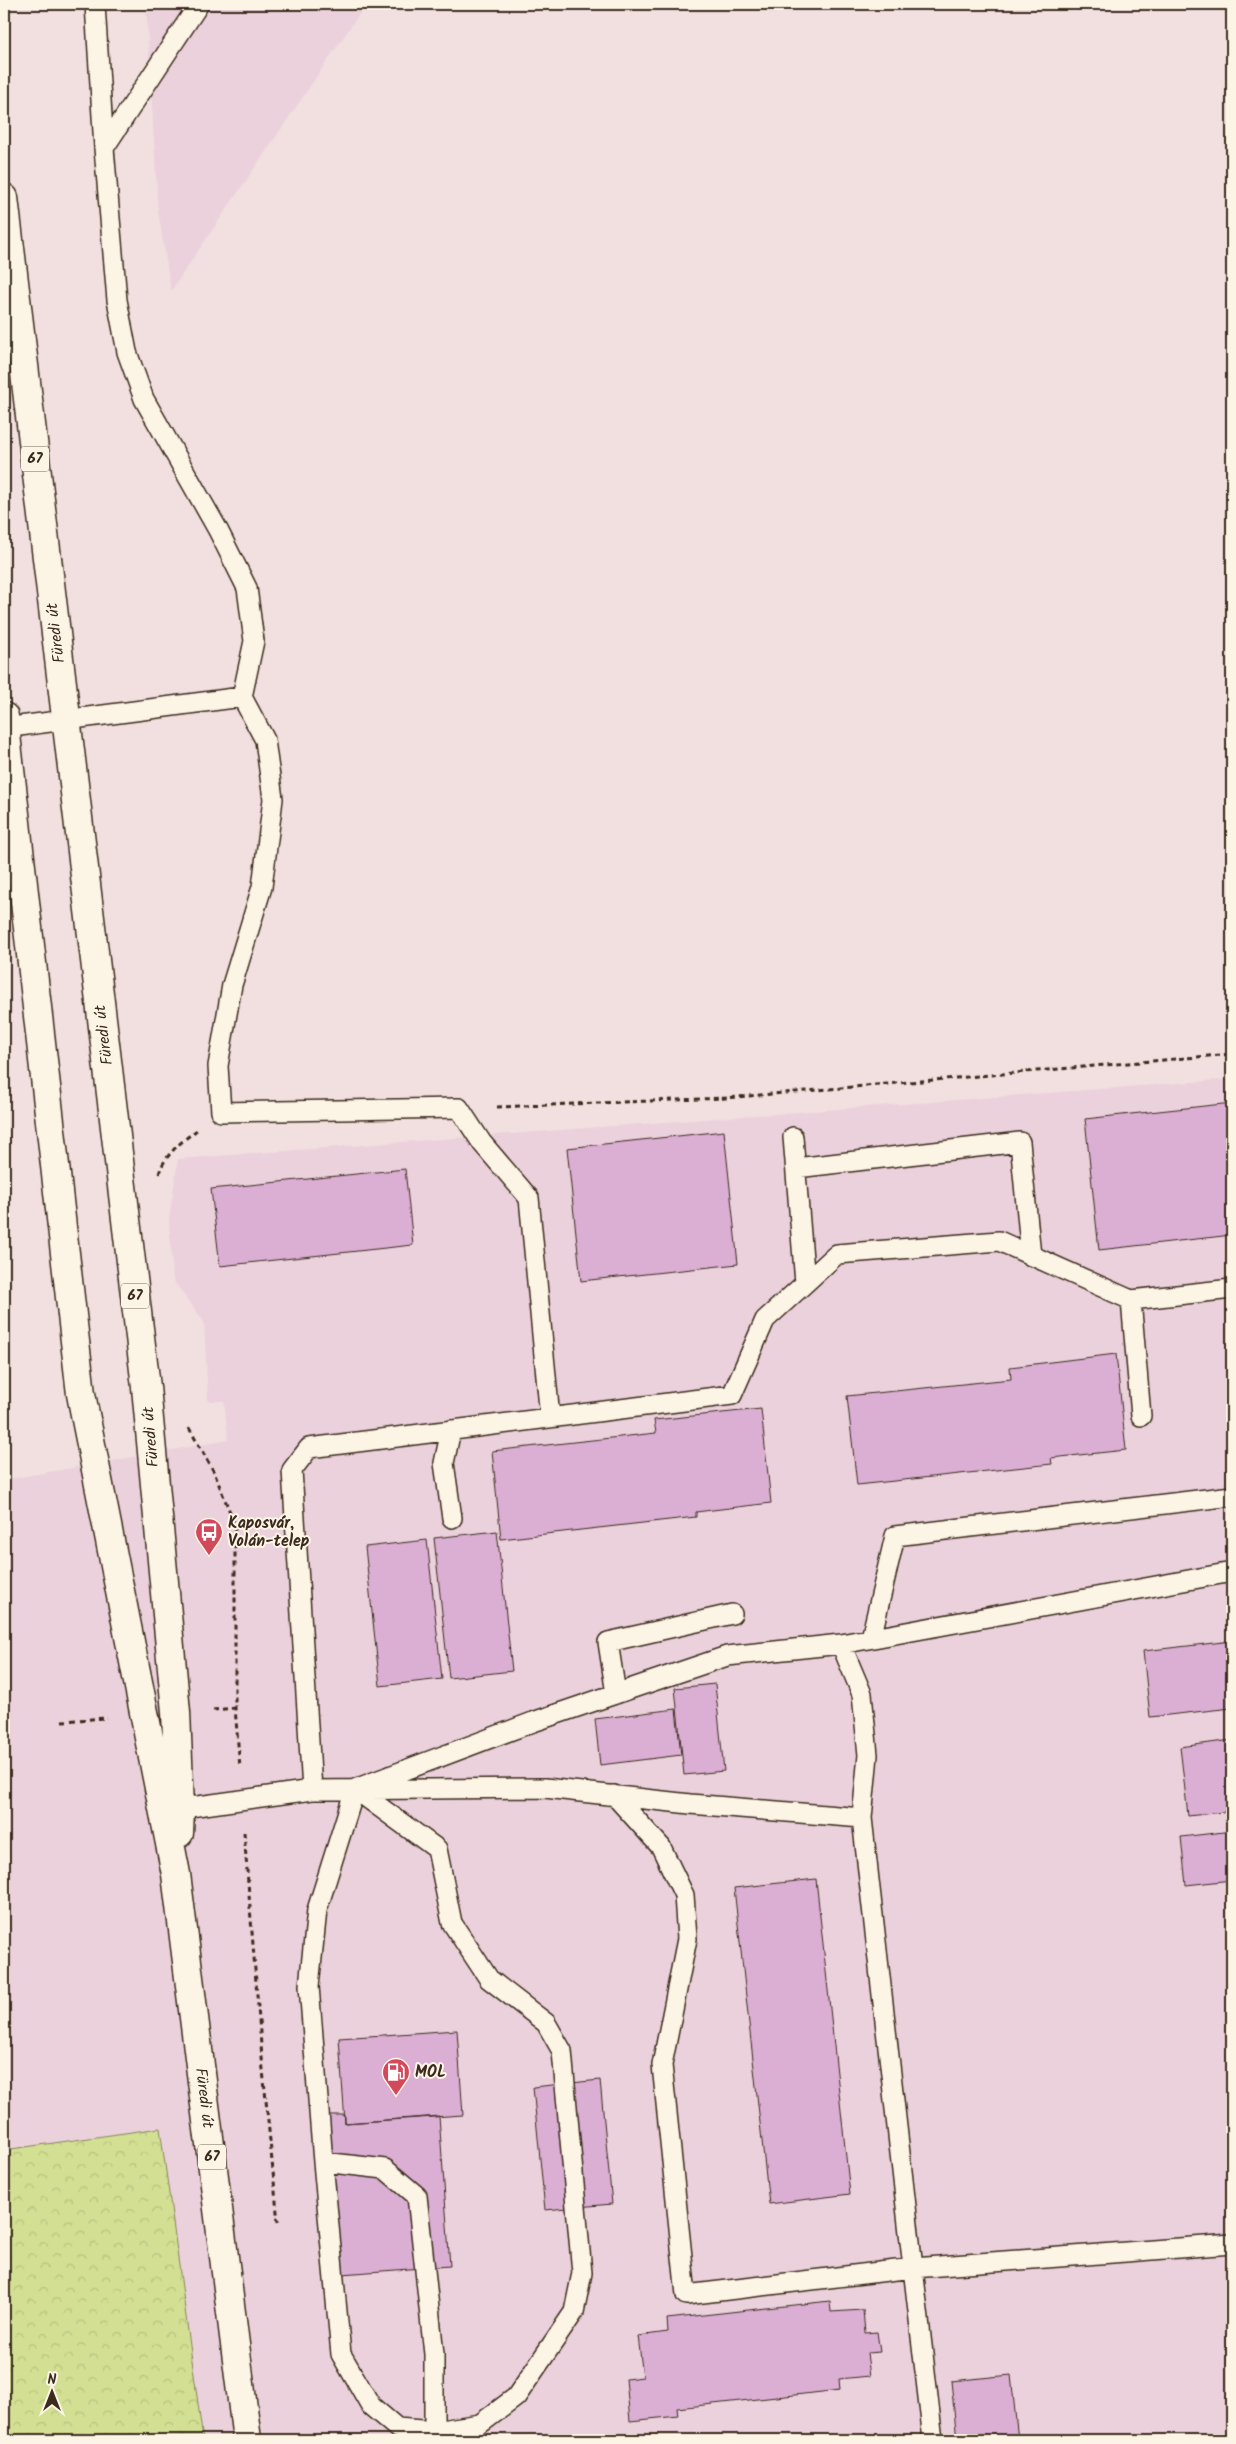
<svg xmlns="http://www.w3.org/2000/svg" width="1236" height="2444" viewBox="0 0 1236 2444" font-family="Kalam,sans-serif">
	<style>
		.built { fill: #ebd1dc }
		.forest { fill: url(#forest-crowns); stroke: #878558 }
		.building { fill: #dbafd4; stroke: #3b2a1e }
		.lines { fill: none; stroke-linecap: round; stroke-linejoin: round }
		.lane-casing { stroke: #3b2a1e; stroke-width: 22 }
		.primary-casing { stroke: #3b2a1e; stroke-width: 31 }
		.path { stroke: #3b2a1e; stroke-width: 3; stroke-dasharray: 5 4; stroke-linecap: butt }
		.lane { stroke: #fcf5e5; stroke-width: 19 }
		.primary { stroke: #fcf5e5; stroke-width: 28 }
		.labels { text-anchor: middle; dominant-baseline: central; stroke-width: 4; stroke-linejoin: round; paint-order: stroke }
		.shield { fill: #fcf5e5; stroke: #75675a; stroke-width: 1 }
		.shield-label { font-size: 15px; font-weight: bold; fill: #3b2a1e }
		.street-label { font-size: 16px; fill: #3b2a1e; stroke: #fcf5e5 }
		.poi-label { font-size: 16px; font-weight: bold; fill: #3b2a1e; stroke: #fcf5e5; text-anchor: start }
	</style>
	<defs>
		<pattern id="forest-crowns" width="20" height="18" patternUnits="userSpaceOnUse" patternTransform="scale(1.25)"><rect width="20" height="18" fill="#d3e093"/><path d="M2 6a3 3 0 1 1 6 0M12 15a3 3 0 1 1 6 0" fill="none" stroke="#b6c07e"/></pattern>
	</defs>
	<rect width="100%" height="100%" fill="#f2e0e0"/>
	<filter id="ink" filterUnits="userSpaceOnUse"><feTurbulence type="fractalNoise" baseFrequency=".02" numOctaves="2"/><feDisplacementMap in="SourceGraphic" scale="10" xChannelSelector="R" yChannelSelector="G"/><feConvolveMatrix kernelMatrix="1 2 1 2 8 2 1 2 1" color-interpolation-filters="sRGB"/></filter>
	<g filter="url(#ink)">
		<!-- built -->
		<path class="built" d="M 146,4 L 366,4 L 171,291 L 158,211 Z
			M 1232,1079 L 1232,2440 L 4,2440 L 4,1480 L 228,1440 L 224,1401 L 208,1401 L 204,1322 L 173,1280 L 169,1219 L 178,1159 Z"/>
		<!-- forest -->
		<path class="forest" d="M 160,2128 L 203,2440 L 4,2440 L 4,2150 Z"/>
		<!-- building -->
		<path class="building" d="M 1232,1103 L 1232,1235 L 1099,1250 L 1085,1119 Z
			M 724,1131 L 738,1264 L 581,1281 L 567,1148 Z
			M 405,1169 L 413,1245 L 220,1266 L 211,1189 Z
			M 1116,1354 L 1126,1450 L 1051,1458 L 1052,1464 L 857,1485 L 847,1396 L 1011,1379 L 1010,1367 Z
			M 761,1409 L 771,1503 L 696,1512 L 696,1517 L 501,1539 L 492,1451 L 656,1433 L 654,1420 Z
			M 497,1531 L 512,1671 L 449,1678 L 434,1538 Z
			M 427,1540 L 442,1679 L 380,1686 L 365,1547 Z
			M 1232,1641 L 1232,1708 L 1150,1717 L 1143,1651 Z
			M 715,1684 L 724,1771 L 684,1775 L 675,1688 Z
			M 676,1709 L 681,1755 L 600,1765 L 595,1719 Z
			M 1232,1740 L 1232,1811 L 1188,1816 L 1180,1747 Z
			M 1232,1831 L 1232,1880 L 1186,1885 L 1181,1837 Z
			M 816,1879 L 850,2194 L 769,2204 L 734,1888 Z
			M 457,2030 L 463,2115 L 345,2123 L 339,2038 Z
			M 600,2080 L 612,2204 L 545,2210 L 533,2087 Z
			M 329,2115 L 345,2115 L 345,2123 L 439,2116 L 450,2266 L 341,2274 Z
			M 830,2301 L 831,2312 L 863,2310 L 865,2333 L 877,2332 L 880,2352 L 867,2353 L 870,2376 L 839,2379 L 840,2390 L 677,2408 L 678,2416 L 630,2421 L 626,2379 L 643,2377 L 638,2336 L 668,2332 L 667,2319 Z
			M 1011,2375 L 1018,2440 L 957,2440 L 951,2381 Z"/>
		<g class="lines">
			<!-- lane casing -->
			<g class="lane-casing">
				<path id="lane" d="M 95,4 L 104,148 L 117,300 L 127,352 L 144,399 L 218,530 L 247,588 L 254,641 L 242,697 L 265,740 L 273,799 L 262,887 L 232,985 L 218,1066 L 221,1112 L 459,1108 L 482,1143 L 529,1198 L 550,1418
					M 104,148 L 199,4
					M 4,728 L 242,697
					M 793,1137 L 805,1283
					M 796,1168 L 1020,1142 L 1031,1256
					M 1131,1300 L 1141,1416
					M 451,1430 L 444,1463 L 452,1518
					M 871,1638 L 895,1536 L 1232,1496
					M 841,1644 L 862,1694 L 868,1755 L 862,1818 L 913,2268 L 1232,2244
					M 616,1694 L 608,1642 L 732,1614
					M 355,1789 L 533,1722 L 727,1656 L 841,1644 L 1232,1572
					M 355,1789 L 317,1910 L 309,1986 L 323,2162 L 341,2354 L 371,2406 L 397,2428 L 434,2431 L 430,2440
					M 312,1790 L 292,1470 L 309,1448 L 732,1395 L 765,1320 L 837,1254 L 999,1241 L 1131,1300 L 1232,1289
					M 614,1795 L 661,1847 L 684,1895 L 687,1939 L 662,2065 L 686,2295 L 913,2268 L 933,2440
					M 169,1810 L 312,1790 L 545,1788 L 690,1804 L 862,1818
					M 323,2162 L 385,2169 L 417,2196 L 434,2354 L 434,2431 L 480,2424 L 516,2397 L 574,2312 L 582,2273 L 562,2051 L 546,2023 L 489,1979 L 452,1923 L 437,1849 L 355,1789"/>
			</g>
			<!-- primary casing -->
			<g class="primary-casing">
				<path id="primary" d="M 4,198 L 146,1387 L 176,1712 L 180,1808 L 179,1833
					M 4,717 L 81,1394 L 176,1874 L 247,2440"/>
			</g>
			<!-- path -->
			<path class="path" d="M 497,1107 L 726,1098 L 1232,1054
				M 159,1174 C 164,1155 182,1141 197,1130
				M 189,1428 L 214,1472 L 235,1525 L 235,1708 L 240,1768
				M 213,1710 L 235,1708
				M 62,1721 L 107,1718
				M 244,1832 L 263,2070 L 278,2222"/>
			<!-- lane -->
			<use href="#lane" class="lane"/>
			<!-- primary -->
			<use href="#primary" class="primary"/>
		</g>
	</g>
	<!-- icons -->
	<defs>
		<g id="bus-pin" transform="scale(1.4375)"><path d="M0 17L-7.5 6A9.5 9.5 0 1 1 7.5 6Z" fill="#d1495b" stroke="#fcf5e5"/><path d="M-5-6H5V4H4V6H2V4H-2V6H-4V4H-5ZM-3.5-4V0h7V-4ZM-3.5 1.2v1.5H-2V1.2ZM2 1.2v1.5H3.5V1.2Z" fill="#fff"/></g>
		<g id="fuel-pin" transform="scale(1.4375)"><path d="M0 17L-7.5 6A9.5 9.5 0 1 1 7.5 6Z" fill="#d1495b" stroke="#fcf5e5"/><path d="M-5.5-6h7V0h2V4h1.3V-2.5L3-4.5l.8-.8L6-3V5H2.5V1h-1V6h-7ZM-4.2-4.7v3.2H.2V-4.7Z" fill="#fff"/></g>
	</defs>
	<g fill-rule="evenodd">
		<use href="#bus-pin" x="209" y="1532"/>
		<use href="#fuel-pin" x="396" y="2072"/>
	</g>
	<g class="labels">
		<!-- shield labels -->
		<g class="shield">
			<rect x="21" y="446.5" width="28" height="25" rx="4"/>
			<rect x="121" y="1283.5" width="28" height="25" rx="4"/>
			<rect x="198" y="2144.5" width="28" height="25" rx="4"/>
		</g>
		<g class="shield-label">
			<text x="35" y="459">67</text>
			<text x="135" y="1296">67</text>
			<text x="212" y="2157">67</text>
		</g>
		<!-- street labels -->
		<g class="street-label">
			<text transform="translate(56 633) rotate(-97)">Füredi út</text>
			<text transform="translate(104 1035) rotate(-97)">Füredi út</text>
			<text transform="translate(151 1437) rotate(-95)">Füredi út</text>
			<text transform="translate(204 2098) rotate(83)">Füredi út</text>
		</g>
		<!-- poi labels -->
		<g class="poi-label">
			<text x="228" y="1523">Kaposvár,<tspan x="228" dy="18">Volán-telep</tspan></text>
			<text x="415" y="2072">MOL</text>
		</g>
	</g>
	<!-- margin -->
	<rect width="1236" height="2444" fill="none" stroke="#fcf5e5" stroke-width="20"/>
	<rect x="10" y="10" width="1216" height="2424" fill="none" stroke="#3b2a1e" stroke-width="2" filter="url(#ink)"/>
	<!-- north arrow -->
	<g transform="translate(52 2392)" stroke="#fcf5e5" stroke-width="4" paint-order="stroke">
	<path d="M0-4L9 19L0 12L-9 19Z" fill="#3b2a1e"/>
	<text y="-8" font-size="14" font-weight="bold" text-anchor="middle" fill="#3b2a1e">N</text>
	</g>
</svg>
